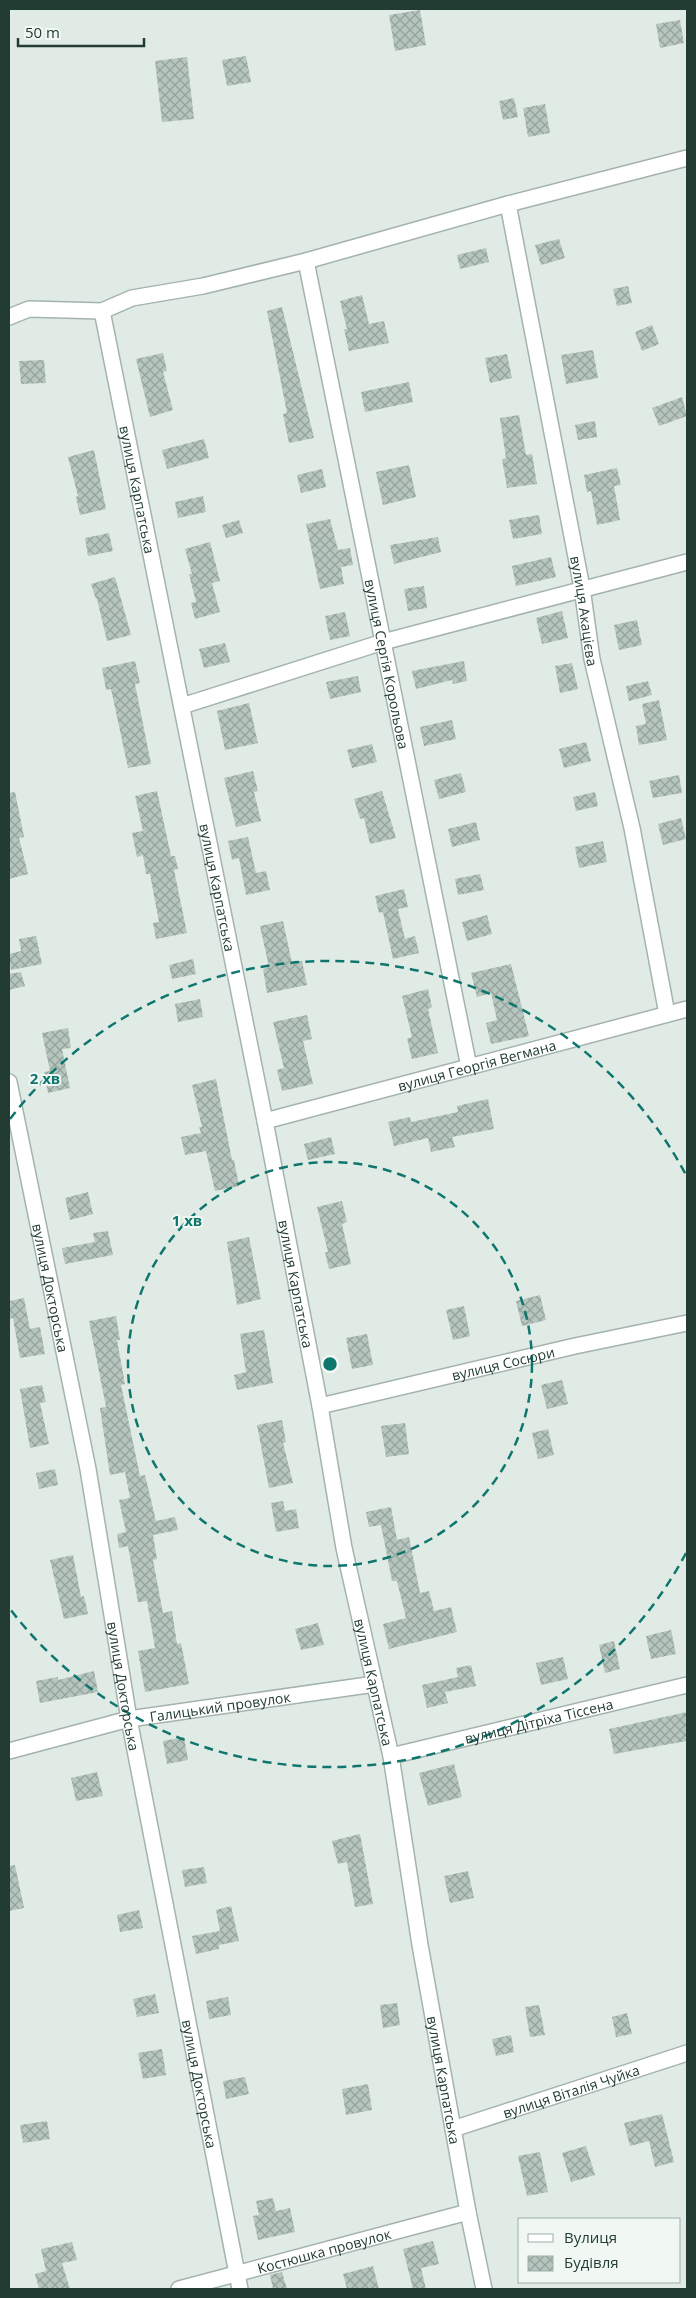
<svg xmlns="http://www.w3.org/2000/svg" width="696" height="2298" viewBox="0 0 696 2298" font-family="'Open Sans',sans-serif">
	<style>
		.building { fill: url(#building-cross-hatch) }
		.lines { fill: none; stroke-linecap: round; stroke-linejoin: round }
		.minor-casing { stroke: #a4b3ad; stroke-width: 18 }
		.minor { stroke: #fff; stroke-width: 15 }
		.ring { fill: none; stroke: #0f766e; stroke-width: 2.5; stroke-dasharray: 9 6 }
		.labels { text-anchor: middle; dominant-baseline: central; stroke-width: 4; stroke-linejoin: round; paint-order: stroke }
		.street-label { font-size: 14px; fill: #223c34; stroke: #f1f8f4 }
		.centre { fill: #0f766e; stroke: #f1f8f4; stroke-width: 2.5 }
		.ring-label { font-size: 15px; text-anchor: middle; font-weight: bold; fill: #0f766e; stroke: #f1f8f4; stroke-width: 4; stroke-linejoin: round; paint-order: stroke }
	</style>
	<defs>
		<pattern id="building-cross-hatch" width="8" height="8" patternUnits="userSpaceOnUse" patternTransform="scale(1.25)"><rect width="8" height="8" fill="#b6c6bf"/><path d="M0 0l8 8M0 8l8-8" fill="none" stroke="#94a29c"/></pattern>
	</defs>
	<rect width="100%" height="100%" fill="#e1ebe6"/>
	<!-- building -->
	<path class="building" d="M 420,10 L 426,45 L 395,51 L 389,15 Z
		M 680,20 L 684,43 L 660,48 L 656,24 Z
		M 246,56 L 251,82 L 227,86 L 222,60 Z
		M 187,57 L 194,119 L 162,122 L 155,61 Z
		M 514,98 L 518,117 L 503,120 L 499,101 Z
		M 545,104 L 550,133 L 528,137 L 523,108 Z
		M 559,239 L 565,258 L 541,265 L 535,245 Z
		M 486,248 L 489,262 L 460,269 L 457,255 Z
		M 628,286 L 632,303 L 617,306 L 613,289 Z
		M 362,295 L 369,324 L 384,321 L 389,343 L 349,351 L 344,329 L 347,329 L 340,301 Z
		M 282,307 L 314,438 L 289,443 L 283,414 L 287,413 L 267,311 Z
		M 652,325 L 659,344 L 642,351 L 635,332 Z
		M 593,350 L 598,378 L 566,384 L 561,355 Z
		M 163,353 L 167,371 L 163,372 L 173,410 L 150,417 L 136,359 Z
		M 507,354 L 512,378 L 490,383 L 485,358 Z
		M 44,360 L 46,383 L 21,384 L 19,361 Z
		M 409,382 L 413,402 L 365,412 L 361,392 Z
		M 682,397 L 687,416 L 659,426 L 652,408 Z
		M 519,415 L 526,455 L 532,454 L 537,484 L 507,488 L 502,459 L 506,458 L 500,418 Z
		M 595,421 L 597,437 L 578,440 L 575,425 Z
		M 204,439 L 209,458 L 167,469 L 162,450 Z
		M 94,450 L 106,509 L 80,515 L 76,497 L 78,496 L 68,457 Z
		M 409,465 L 416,497 L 383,505 L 376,472 Z
		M 617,468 L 621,485 L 614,486 L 620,520 L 597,525 L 591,491 L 587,492 L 584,475 Z
		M 322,469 L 326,487 L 301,493 L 297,475 Z
		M 203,496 L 206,512 L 178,518 L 175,502 Z
		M 539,515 L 542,534 L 513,539 L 509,520 Z
		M 330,519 L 338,550 L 350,548 L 353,565 L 341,567 L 344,584 L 320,589 L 306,524 Z
		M 239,520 L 243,533 L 226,538 L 222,525 Z
		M 109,533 L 113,551 L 88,556 L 85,538 Z
		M 438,537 L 441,552 L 394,564 L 390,545 Z
		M 210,542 L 220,581 L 212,583 L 220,612 L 195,619 L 191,603 L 196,602 L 189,574 L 192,574 L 185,549 Z
		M 551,557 L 556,577 L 516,586 L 512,566 Z
		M 115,577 L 131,635 L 107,641 L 97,599 L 96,599 L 91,584 Z
		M 424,586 L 427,608 L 408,611 L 404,589 Z
		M 562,611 L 568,638 L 542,644 L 536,618 Z
		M 345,612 L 350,636 L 330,640 L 325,616 Z
		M 637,620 L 642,645 L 619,650 L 614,625 Z
		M 225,643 L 230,662 L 204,668 L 199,649 Z
		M 135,661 L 140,683 L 135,684 L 151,764 L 128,768 L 111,689 L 106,690 L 102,668 Z
		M 464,661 L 467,681 L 453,684 L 452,680 L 416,689 L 412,671 Z
		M 572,663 L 578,689 L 560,693 L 555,666 Z
		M 358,676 L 361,692 L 330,699 L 326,682 Z
		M 648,681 L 652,695 L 629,701 L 626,686 Z
		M 659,700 L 667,740 L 639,745 L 636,726 L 646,724 L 642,704 Z
		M 249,703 L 258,743 L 225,750 L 217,711 Z
		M 452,720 L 456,739 L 424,746 L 420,727 Z
		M 586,742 L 591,761 L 564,768 L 559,749 Z
		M 372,744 L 377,762 L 352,768 L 347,750 Z
		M 253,771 L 258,791 L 254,792 L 261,821 L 236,827 L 224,778 Z
		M 461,773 L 466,792 L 439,799 L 434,780 Z
		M 679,775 L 682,793 L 653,798 L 649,781 Z
		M 157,791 L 171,856 L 175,856 L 178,869 L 174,870 L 187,933 L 156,939 L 153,923 L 159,922 L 150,874 L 146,874 L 143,855 L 137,857 L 132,833 L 143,831 L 135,796 Z
		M 382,791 L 396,838 L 370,844 L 364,818 L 360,819 L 354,799 Z
		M 15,792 L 24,837 L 19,838 L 28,874 L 9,879 L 9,793 Z
		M 595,792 L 598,806 L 576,811 L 573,797 Z
		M 681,818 L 686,839 L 663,845 L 658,824 Z
		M 476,822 L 480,840 L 452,847 L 448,829 Z
		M 248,837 L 256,873 L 266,871 L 270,890 L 246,895 L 239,858 L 232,860 L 228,841 Z
		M 603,841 L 607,862 L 579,868 L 575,847 Z
		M 480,874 L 484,890 L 458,895 L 455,879 Z
		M 404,889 L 408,907 L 398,909 L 405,939 L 415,936 L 419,953 L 393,959 L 383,912 L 379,913 L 375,896 Z
		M 487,915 L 492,934 L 467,941 L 462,922 Z
		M 283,921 L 292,963 L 302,961 L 307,985 L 267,993 L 263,969 L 269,967 L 260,926 Z
		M 36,936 L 42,964 L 11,970 L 9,954 L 21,951 L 19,939 Z
		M 193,959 L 196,974 L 172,979 L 169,965 Z
		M 511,964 L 529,1036 L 491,1044 L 486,1023 L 497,1020 L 491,993 L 477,997 L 471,973 Z
		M 21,972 L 25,986 L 9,990 L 9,974 Z
		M 428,989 L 432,1007 L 428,1009 L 438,1053 L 412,1059 L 407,1039 L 412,1037 L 402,996 Z
		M 200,999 L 203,1017 L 178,1022 L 175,1004 Z
		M 307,1015 L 312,1039 L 303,1041 L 313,1084 L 282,1091 L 277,1070 L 284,1068 L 273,1022 Z
		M 68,1028 L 71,1048 L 62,1049 L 70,1088 L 48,1093 L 44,1072 L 50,1071 L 42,1033 Z
		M 216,1079 L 232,1160 L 234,1160 L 239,1186 L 215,1191 L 206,1151 L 185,1155 L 181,1137 L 201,1133 L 199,1127 L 202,1127 L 192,1085 Z
		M 488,1099 L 494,1129 L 452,1137 L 455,1147 L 431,1152 L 428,1138 L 394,1146 L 388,1122 L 410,1117 L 411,1122 L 458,1112 L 457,1106 Z
		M 331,1137 L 335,1154 L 308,1160 L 304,1144 Z
		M 88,1192 L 93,1214 L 70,1220 L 65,1198 Z
		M 342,1201 L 347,1222 L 342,1224 L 351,1264 L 329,1269 L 325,1252 L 328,1252 L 317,1207 Z
		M 108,1231 L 113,1255 L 65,1264 L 62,1248 L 95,1242 L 93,1233 Z
		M 249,1237 L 261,1299 L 237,1305 L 227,1242 Z
		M 540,1295 L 546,1320 L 522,1326 L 516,1301 Z
		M 24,1298 L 30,1329 L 40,1327 L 45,1354 L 20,1358 L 13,1318 L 9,1319 L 9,1301 Z
		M 464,1306 L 470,1336 L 453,1340 L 446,1310 Z
		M 116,1316 L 120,1340 L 117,1340 L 125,1384 L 121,1385 L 140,1476 L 145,1475 L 156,1521 L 175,1517 L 178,1530 L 153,1535 L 157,1559 L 153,1560 L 163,1613 L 172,1611 L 177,1644 L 181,1643 L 189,1684 L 145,1692 L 138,1651 L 155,1648 L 147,1601 L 138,1602 L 128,1546 L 119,1548 L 117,1534 L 126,1532 L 119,1500 L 130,1498 L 125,1472 L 110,1475 L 100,1408 L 106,1407 L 89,1321 Z
		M 264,1330 L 273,1383 L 237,1390 L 234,1375 L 246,1372 L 240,1334 Z
		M 367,1334 L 373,1365 L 352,1369 L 346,1338 Z
		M 562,1380 L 568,1404 L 547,1409 L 541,1385 Z
		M 42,1385 L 46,1402 L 40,1403 L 49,1444 L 30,1448 L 20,1389 Z
		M 282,1420 L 286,1442 L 283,1443 L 293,1483 L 269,1488 L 257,1425 Z
		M 405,1423 L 409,1454 L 386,1457 L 381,1426 Z
		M 548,1429 L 554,1455 L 538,1459 L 532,1433 Z
		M 55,1469 L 58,1485 L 39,1489 L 36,1473 Z
		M 283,1501 L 285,1511 L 296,1509 L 299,1528 L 276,1532 L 271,1503 Z
		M 391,1507 L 397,1540 L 409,1537 L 420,1593 L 429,1591 L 434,1611 L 451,1607 L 457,1632 L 389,1649 L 383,1624 L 406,1618 L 397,1581 L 392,1581 L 381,1525 L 369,1527 L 366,1512 Z
		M 73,1555 L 81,1597 L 84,1596 L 88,1614 L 64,1619 L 50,1560 Z
		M 318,1623 L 324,1645 L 301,1650 L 295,1629 Z
		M 671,1630 L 676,1654 L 651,1659 L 646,1636 Z
		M 614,1641 L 620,1669 L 605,1673 L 599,1645 Z
		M 563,1657 L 568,1679 L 541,1685 L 536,1663 Z
		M 471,1665 L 476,1686 L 445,1692 L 448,1703 L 427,1708 L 422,1685 L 458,1677 L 456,1668 Z
		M 94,1671 L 98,1692 L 40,1703 L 36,1681 L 58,1677 L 58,1680 Z
		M 687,1712 L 687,1741 L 614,1754 L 609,1729 Z
		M 184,1737 L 188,1760 L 167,1764 L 163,1741 Z
		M 454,1764 L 462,1797 L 428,1806 L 419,1773 Z
		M 97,1772 L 103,1796 L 76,1801 L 71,1778 Z
		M 360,1834 L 373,1904 L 355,1907 L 347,1862 L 338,1864 L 332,1841 Z
		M 15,1865 L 24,1908 L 9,1911 L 9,1866 Z
		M 204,1867 L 207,1883 L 185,1887 L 182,1870 Z
		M 468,1871 L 474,1898 L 450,1903 L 444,1876 Z
		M 231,1906 L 239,1941 L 219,1945 L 219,1949 L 196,1954 L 192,1936 L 220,1931 L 216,1910 Z
		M 139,1910 L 143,1928 L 120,1932 L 117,1915 Z
		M 155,1994 L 159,2013 L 137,2017 L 133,1999 Z
		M 228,1997 L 231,2015 L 209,2019 L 206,2001 Z
		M 397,2003 L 400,2025 L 383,2028 L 380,2005 Z
		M 539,2005 L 545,2035 L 530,2037 L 525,2007 Z
		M 627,2013 L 632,2034 L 616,2037 L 612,2017 Z
		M 511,2035 L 514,2052 L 496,2056 L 492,2039 Z
		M 162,2049 L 166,2075 L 143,2079 L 138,2053 Z
		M 245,2077 L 249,2094 L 226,2099 L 223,2081 Z
		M 368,2084 L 372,2110 L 346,2115 L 342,2089 Z
		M 662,2114 L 674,2162 L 655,2167 L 649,2141 L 630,2146 L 624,2123 Z
		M 47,2121 L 50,2139 L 23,2143 L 20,2125 Z
		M 586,2146 L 595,2175 L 571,2182 L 562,2153 Z
		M 540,2152 L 548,2192 L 527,2196 L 518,2156 Z
		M 273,2198 L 276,2211 L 290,2208 L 295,2232 L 258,2240 L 253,2216 L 259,2215 L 256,2201 Z
		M 433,2241 L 439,2264 L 421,2268 L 426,2289 L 413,2289 L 403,2249 Z
		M 72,2242 L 77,2260 L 62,2263 L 70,2289 L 39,2289 L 35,2274 L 46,2271 L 41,2249 Z
		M 373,2266 L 379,2289 L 347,2289 L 343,2274 Z
		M 282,2272 L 287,2289 L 273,2289 L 270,2275 Z"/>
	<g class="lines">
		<!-- minor casing -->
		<g class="minor-casing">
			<g id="minor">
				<path id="s1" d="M 508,204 L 582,588 L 592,659 L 632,828 L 667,1014"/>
				<path id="s2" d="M 306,261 L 469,1067"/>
				<path id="s3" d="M 102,311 L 265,1121 L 320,1406 L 344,1548 L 391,1756 L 420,1945 L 468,2212 L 484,2289"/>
				<path d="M 9,317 L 29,309 L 102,311 L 132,298 L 203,286 L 306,261 L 508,204 L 687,158"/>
				<path d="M 182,706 L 383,642 L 687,562"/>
				<path id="s4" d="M 9,1082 L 88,1469 L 129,1719 L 240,2289"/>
				<path id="s5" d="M 265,1121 L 687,1009"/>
				<path id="s6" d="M 320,1406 L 575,1346 L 687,1323"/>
				<path id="s7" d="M 9,1751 L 129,1719 L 375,1684"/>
				<path id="s8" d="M 391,1756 L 687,1685"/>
				<path id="s9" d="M 453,2129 L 687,2053"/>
				<path id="s10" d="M 179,2289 L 468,2212"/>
			</g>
		</g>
		<!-- minor -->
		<use href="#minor" class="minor"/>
	</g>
	<!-- distance rings -->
	<g class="ring">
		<circle cx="330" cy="1364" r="202"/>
		<path d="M686 1553A403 403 0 0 1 10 1609M10 1119A403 403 0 0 1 686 1175"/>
	</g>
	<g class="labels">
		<!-- street labels -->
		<g class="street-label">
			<text stroke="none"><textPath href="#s3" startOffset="182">вулиця Карпатська</textPath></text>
			<text stroke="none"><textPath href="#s1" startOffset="414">вулиця Акацієва</textPath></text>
			<text stroke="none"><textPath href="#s2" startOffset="411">вулиця Сергія Корольова</textPath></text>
			<text stroke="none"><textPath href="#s3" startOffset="588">вулиця Карпатська</textPath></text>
			<text stroke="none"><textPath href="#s5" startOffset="219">вулиця Георгія Вегмана</textPath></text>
			<text stroke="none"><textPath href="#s3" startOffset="992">вулиця Карпатська</textPath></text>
			<text stroke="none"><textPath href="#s4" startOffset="210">вулиця Докторська</textPath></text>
			<text stroke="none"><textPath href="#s6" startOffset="188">вулиця Сосюри</textPath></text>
			<text stroke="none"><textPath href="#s3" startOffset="1398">вулиця Карпатська</textPath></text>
			<text stroke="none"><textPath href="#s4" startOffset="615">вулиця Докторська</textPath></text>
			<text stroke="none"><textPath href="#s7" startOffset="216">Галицький провулок</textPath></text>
			<text stroke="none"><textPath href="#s8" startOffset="152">вулиця Дітріха Тіссена</textPath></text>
			<text stroke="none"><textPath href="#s3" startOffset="1802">вулиця Карпатська</textPath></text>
			<text stroke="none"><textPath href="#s4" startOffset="1020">вулиця Докторська</textPath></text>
			<text stroke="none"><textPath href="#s9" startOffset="124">вулиця Віталія Чуйка</textPath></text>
			<text stroke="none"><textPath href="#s10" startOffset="150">Костюшка провулок</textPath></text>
		</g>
	</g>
	<circle cx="330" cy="1364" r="8" class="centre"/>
	<g class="ring-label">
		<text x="45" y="1084">2 хв</text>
		<text x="187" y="1226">1 хв</text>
	</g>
	<!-- border -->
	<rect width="696" height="2298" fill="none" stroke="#223c34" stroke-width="20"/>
	<!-- legend -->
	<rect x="518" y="2218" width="162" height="65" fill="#f1f8f4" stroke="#9eada7"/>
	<rect x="528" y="2234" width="25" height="8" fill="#ffffff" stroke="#9eada7"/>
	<text x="564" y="2243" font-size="15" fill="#223c34">Вулиця</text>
	<rect x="528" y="2256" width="25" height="15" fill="url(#building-cross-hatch)" stroke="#9eada7"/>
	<text x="564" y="2268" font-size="15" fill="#223c34">Будівля</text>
	<!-- scale -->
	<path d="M18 38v8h126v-8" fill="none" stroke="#223c34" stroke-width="2.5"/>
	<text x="25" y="38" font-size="15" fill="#223c34" stroke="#f1f8f4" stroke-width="4" paint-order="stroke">50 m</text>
</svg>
